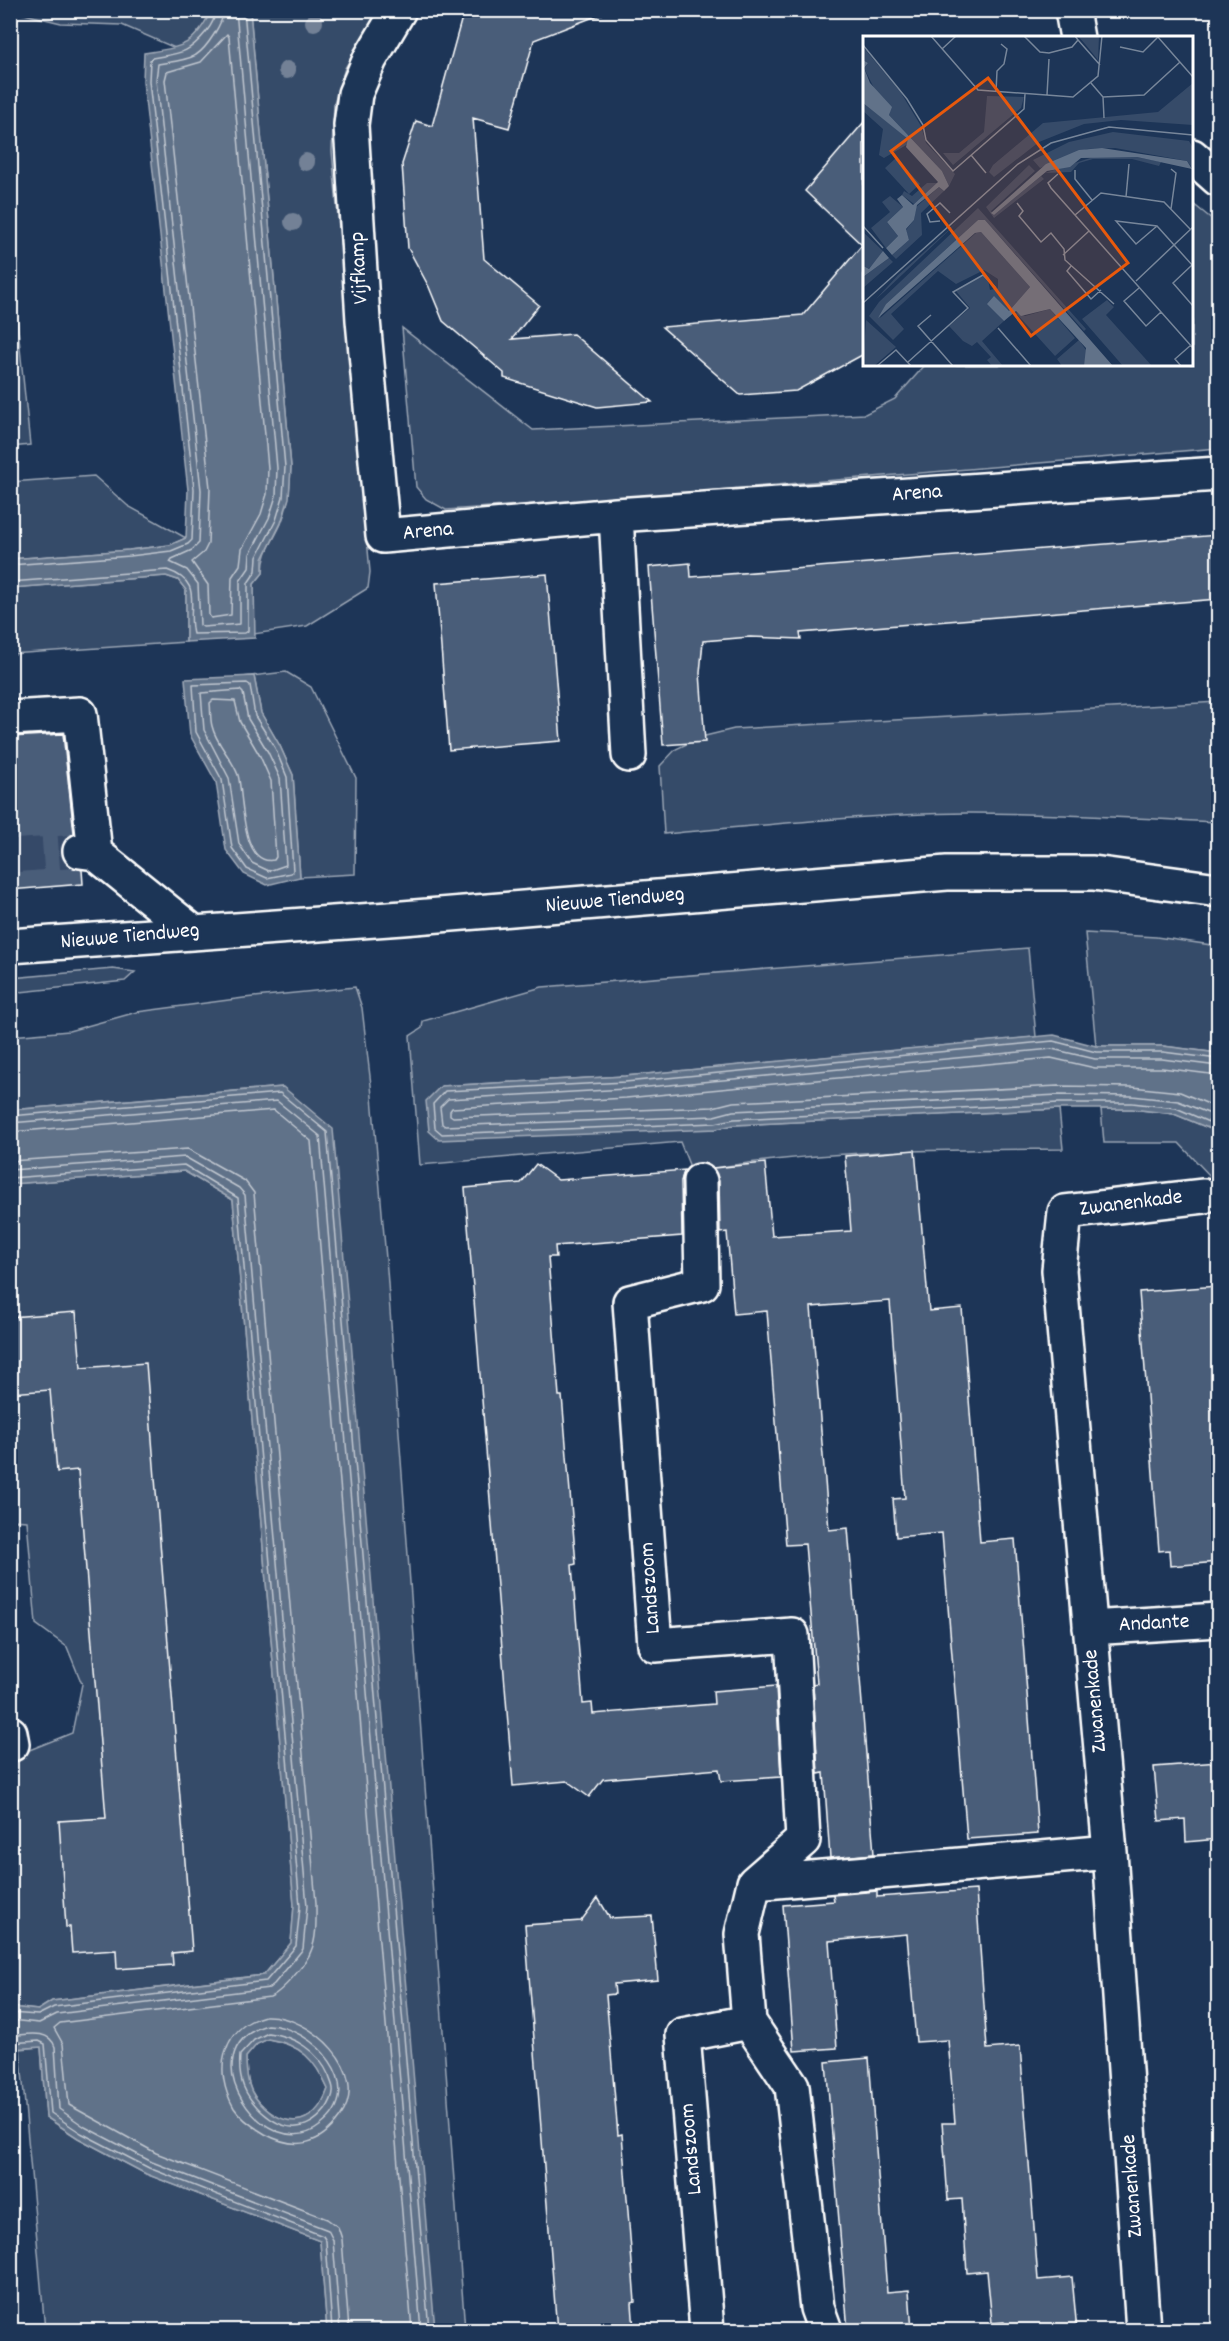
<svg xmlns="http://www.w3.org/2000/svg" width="1229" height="2341" viewBox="0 0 1229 2341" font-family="Dekko,sans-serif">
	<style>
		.green { fill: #364b69; stroke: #9aa5b4; stroke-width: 1.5 }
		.water { fill: #617289; stroke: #a0aab8; stroke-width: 1.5; fill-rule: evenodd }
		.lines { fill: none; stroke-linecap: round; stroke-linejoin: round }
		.shore { stroke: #c0c7d0; stroke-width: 1.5 }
		.building { fill: #4a5d79; stroke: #fff; stroke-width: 1.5 }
		.minor-tunnel { stroke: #344968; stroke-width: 33; stroke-dasharray: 33 16; stroke-linecap: butt }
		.minor-casing { stroke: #fff; stroke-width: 38 }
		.minor { stroke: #1d3557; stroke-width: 33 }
		.tree { fill: #738196 }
		.labels { text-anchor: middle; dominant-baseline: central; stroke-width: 6; stroke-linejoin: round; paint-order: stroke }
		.street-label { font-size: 22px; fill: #fff; stroke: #1d3557 }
		.inset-road { fill: none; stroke: #77869a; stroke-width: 1.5 }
		.view { fill: #e8590c; fill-opacity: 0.15; stroke: #e8590c; stroke-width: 3 }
		.inset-edge { fill: none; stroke: #fff; stroke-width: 3 }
	</style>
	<rect width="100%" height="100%" fill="#1d3557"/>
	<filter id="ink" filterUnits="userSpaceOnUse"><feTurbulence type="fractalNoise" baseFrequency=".0167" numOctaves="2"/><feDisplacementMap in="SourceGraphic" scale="12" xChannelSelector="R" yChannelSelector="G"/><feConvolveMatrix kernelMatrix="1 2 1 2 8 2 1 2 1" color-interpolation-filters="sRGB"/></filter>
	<g filter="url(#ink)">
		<!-- green -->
		<path class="green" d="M 211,10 L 204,25 L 189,43 L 175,48 L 122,25 L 61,23 L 12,11 Z
			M 250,11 L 380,11 L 345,68 L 334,104 L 332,151 L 370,572 L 368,588 L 307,626 L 254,634 L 254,584 L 263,573 C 263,552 273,542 281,524 C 289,505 290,487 291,467 Z
			M 1192,203 L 1218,224 L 1218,448 L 597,500 L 446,510 L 426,499 L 416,487 L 402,328 L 533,430 L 865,414 L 895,399 L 925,365 L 1192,364 Z
			M 10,251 L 30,445 L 11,447 L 10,447 Z
			M 94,476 L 128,506 L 186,538 L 170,545 L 129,550 L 11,559 L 11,482 Z
			M 166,576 L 178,580 L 186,590 L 186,642 L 11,654 L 11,588 Z
			M 286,672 L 311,687 L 356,778 L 355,874 L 300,877 L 293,775 L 280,746 L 261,713 L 254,676 L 242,677 Z
			M 1218,702 L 1218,822 C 1135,818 1052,813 968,813 C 867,814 765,825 664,834 L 660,766 L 676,749 L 701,737 L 734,729 Z
			M 1085,933 L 1156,937 L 1218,946 L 1218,1053 L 1163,1046 L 1096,1046 Z
			M 1028,948 L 1036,1037 L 625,1076 L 441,1086 L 685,1129 L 716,1129 L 734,1125 L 1059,1109 L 1063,1149 C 939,1150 814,1149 692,1172 L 680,1142 L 420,1165 L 410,1036 L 422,1028 L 423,1021 L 542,987 Z
			M 113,969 L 135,972 L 125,981 L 11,993 L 11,978 Z
			M 355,987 L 362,1008 L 371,1085 L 387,1270 L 465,2330 L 435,2330 L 282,1087 L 11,1110 L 11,1036 L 69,1031 L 137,1012 L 244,998 Z
			M 1101,1109 L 1132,1109 L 1174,1114 L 1218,1132 L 1218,1218 L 1216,1218 L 1215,1193 L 1212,1178 L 1179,1143 L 1104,1143 Z
			M 184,1171 L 233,1200 L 294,1905 L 291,1943 L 264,1975 L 52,2001 L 38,2010 L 11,2007 L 11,1751 L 27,1751 L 72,1733 L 82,1684 L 67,1647 L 36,1624 L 27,1521 L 11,1520 L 11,1184 Z
			M 268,2039 C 301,2045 315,2059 328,2089 C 314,2130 280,2130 255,2097 C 247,2086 246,2070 246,2057 L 257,2044 Z
			M 41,2047 L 46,2117 L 78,2138 L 146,2174 L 320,2241 L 327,2330 L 45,2330 L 20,2049 Z"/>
		<!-- water -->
		<path class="water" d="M 211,11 L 250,11 L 291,467 L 289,498 L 281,523 L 263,559 L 263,573 L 254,584 L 255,638 L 186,642 L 186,590 L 178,580 L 166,576 L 11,588 L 10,559 L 129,550 L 170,545 L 186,538 L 188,490 L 143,81 L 144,53 C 181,47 193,48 211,11 Z
			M 254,676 L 261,713 L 280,746 L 293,775 L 300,877 L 267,885 L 244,874 L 226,850 L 216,782 L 190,735 L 185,679 Z
			M 1054,1035 L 1096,1046 L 1163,1046 L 1218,1053 L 1218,1132 L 1174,1114 L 1132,1109 L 1059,1109 L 734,1125 L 716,1129 L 439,1140 L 429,1131 L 426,1101 L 441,1086 L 625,1076 Z
			M 283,1087 L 333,1129 L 435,2330 L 327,2330 L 320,2241 L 146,2174 L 78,2138 L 46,2117 L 41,2047 L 11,2049 L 11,2007 L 38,2010 L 52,2001 L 264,1975 L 291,1943 L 294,1905 L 233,1200 L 184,1171 L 11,1184 L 11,1110 ZM 268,2039 C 301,2044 315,2060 328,2089 C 314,2130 280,2130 255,2097 C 247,2087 246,2070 246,2057 L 257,2044 Z"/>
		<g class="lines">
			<!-- shore -->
			<path class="shore" d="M 224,10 C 223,23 207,48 196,55 C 185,61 170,62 158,64 L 156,80 L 201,490 L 199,543 L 192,550 L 172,559 L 170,562 L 187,570 L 198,584 L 200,625 L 203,627 L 240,624 L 240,581 L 249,568 L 250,554 L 269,518 L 276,496 L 277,468 L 236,10
				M 227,34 L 229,37 L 268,468 L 267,494 L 261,514 L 242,549 L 240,565 L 232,577 L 231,615 L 211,618 L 209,615 L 208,585 L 192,562 L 204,552 L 208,544 L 210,488 L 165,80 L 167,72 L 201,62 Z
				M 10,565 L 130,556 L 171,551 L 188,544 L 192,540 L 194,489 L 149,81 L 150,60 L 152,58 C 180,53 187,55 206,32 C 211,26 215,18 216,10
				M 10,582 L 167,570 C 205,583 186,605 193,634 L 245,633 L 248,631 L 248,583 L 256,571 L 257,557 L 276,520 L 283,497 L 285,467 L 244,10
				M 247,683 L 250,685 L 255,716 L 275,748 L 287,777 L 293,871 L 291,873 L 267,878 L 247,869 L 232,848 L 222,780 L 196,732 L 193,685 Z
				M 240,690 L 243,693 L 248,719 L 268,752 L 280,778 L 286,865 L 269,871 L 252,863 L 239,844 L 229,778 L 204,730 L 201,693 Z
				M 213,700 L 235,701 L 240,722 L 260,756 L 271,781 L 276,857 L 274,860 C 240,867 244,795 238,775 C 232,758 216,744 212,726 C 210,719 211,711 210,703 Z
				M 1218,1059 L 1163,1052 L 1096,1052 L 1053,1041 L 625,1082 L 445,1091 L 433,1104 L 435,1128 L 442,1134 L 715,1123 L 734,1119 L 1059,1103 L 1132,1103 L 1176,1108 L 1218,1126
				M 1218,1066 L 1162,1059 L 1095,1059 L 1052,1049 L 626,1089 L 448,1099 L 440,1107 L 442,1124 L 445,1126 L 714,1116 L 733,1111 L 1058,1095 L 1132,1096 L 1178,1101 L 1218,1117
				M 1218,1075 L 1162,1068 L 1095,1068 L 1051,1058 L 626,1098 L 452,1108 L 450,1111 L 450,1115 L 453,1117 L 713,1107 L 733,1102 L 1058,1086 L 1132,1087 L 1180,1092 L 1218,1108
				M 10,1116 L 280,1093 L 327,1132 L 429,2330
				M 10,1123 L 277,1101 L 320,1136 L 421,2330
				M 10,1132 L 274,1110 L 311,1141 L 412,2330
				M 10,1161 L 188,1149 L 245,1181 L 254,1193 L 316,1903 C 316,1918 317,1938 311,1951 C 307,1963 282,1992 270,1997 L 60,2023 L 54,2028 L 63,2044 L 69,2105 L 156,2153 L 327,2219 L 338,2227 L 342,2239 L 349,2330
				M 10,1170 L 185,1157 L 239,1188 L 245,1195 L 307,1906 L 303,1949 L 274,1984 L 269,1988 L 57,2014 L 39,2023 L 10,2020
				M 10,1178 L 184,1165 L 238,1198 L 300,1906 L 296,1946 L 266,1981 L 54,2007 L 38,2015 L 10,2013
				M 265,2016 C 310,2014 373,2072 340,2117 C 320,2145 296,2151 265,2134 C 255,2128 241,2119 234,2108 C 213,2072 221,2027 265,2016 Z
				M 267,2025 C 313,2026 370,2087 321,2125 C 266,2169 185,2050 267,2025 Z
				M 268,2033 C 295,2036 318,2051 329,2076 C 330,2080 333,2085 333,2089 C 334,2095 329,2105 325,2110 C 306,2133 284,2132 262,2112 C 244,2095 238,2080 240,2055 L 254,2040 Z
				M 10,2036 C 26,2035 49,2028 55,2047 L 59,2109 L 85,2127 L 152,2162 L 328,2230 L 333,2240 L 340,2330
				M 10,2043 L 39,2041 L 45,2044 L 51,2113 L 81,2133 L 149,2168 L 323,2236 L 326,2241 L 332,2330"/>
		</g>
		<!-- building -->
		<path class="building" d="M 464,10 L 603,10 L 604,13 L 534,40 L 509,128 L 473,118 L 484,259 L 539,305 L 512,339 L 573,334 L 652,402 L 597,407 L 504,378 L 504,373 L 443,321 L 429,287 L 408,248 L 402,164 L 416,121 L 432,126 Z
			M 864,122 L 864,354 L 796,391 L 740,395 L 662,327 L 803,315 L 862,245 L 805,191 Z
			M 1218,535 L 1218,599 L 800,633 L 801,639 L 750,637 L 703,641 L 700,673 L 705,742 L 663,745 L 649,567 L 690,563 L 691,577 Z
			M 547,574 L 561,741 L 449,750 L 436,583 Z
			M 63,734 L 74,833 L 66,839 L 61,849 L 63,859 L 68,865 L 82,870 L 83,884 L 10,890 L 10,737 Z
			M 915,1150 L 929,1311 L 962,1308 L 980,1542 L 1015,1539 L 1038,1834 L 967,1839 L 942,1533 L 896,1537 L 893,1499 L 905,1498 L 890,1301 L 811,1307 L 829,1530 L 848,1528 L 874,1854 L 830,1858 L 824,1773 L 818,1774 L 813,1684 L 817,1683 L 805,1544 L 786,1545 L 767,1311 L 734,1314 L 727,1232 L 720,1233 L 719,1181 L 713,1168 L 765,1163 L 772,1236 L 851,1231 L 845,1156 Z
			M 536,1164 L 558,1180 L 685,1170 L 681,1181 L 682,1236 L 555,1246 L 556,1257 L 548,1257 L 559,1396 L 562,1396 L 576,1564 L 572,1565 L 583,1704 L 592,1703 L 593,1714 L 714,1704 L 713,1691 L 776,1686 L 781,1777 L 721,1781 L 719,1769 L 603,1779 L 589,1797 L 567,1781 L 513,1786 L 465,1188 L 521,1183 Z
			M 1218,1286 L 1218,1562 L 1170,1566 L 1169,1550 L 1159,1551 L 1139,1292 Z
			M 76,1312 L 81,1368 L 146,1363 L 192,1951 L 172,1953 L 173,1965 L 117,1969 L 116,1950 L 72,1953 L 70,1927 L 66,1927 L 59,1821 L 106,1818 L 78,1470 L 57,1472 L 50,1390 L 10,1393 L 10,1317 Z
			M 1218,1762 L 1218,1839 L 1186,1842 L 1185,1819 L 1159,1821 L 1154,1767 Z
			M 976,1890 L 987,2049 L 1020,2046 L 1038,2280 L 1072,2277 L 1077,2331 L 1005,2331 L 1004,2322 L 992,2323 L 987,2271 L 967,2273 L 962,2199 L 948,2200 L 945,2159 L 942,2123 L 955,2123 L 948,2040 L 916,2042 L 907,1934 L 829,1941 L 837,2048 L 794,2051 L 783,1905 L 834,1901 L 833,1895 L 877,1891 L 877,1897 Z
			M 598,1898 L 610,1918 L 652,1916 L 658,1980 L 614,1984 L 615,1994 L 606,1995 L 618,2135 L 622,2134 L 635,2302 L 632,2303 L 634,2331 L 557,2331 L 525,1925 L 581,1921 Z
			M 869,2058 L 887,2292 L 909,2290 L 912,2331 L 848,2331 L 826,2062 Z"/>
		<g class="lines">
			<!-- minor-tunnel -->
			<path class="minor-tunnel" d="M 10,856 L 80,851"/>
			<!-- minor casing -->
			<g class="minor-casing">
				<path id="minor" d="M 399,10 L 370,59 L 355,94 L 351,125 L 363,320 L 383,536 L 616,515 L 1218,474
					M 1072,10 L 1077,38
					M 1192,156 L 1218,179
					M 616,515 L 629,755
					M 10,718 L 80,714 L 95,853
					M 80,851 L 95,853 L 193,932
					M 10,946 L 403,918 L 947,873 L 1093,873 L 1218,890
					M 700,1181 L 702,1284 L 630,1302 L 655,1645 L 792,1635 L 803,1840 L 754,1883 L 742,1934 L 749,2022 L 792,2086 L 817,2308 L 825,2330
					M 1090,1628 L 1218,1620
					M 10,1733 L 12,1744
					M 754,1883 L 1110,1852
					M 707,2330 L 683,2035 L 749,2022
					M 1143,2330 L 1110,1852 L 1059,1270 L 1065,1212 L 1204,1196"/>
			</g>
			<!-- minor -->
			<use href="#minor" class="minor"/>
		</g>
		<!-- trees -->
		<g class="tree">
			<circle cx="314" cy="22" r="9"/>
			<circle cx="287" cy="70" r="9"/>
			<circle cx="306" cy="162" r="9"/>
			<circle cx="293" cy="222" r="9"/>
		</g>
	</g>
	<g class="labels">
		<!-- street labels -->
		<g class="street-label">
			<text transform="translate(360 268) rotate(-93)">Vijfkamp</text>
			<text transform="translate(917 494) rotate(-4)">Arena</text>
			<text transform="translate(428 532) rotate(-5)">Arena</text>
			<text transform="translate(615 901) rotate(-5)">Nieuwe Tiendweg</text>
			<text transform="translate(130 937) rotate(-5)">Nieuwe Tiendweg</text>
			<text transform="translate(1131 1204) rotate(-7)">Zwanenkade</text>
			<text transform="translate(651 1588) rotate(-94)">Landszoom</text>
			<text transform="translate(1154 1624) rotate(-3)">Andante</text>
			<text transform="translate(1096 1701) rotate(-95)">Zwanenkade</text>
			<text transform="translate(692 2149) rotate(-95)">Landszoom</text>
			<text transform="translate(1133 2186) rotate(-94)">Zwanenkade</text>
		</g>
	</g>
	<!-- overview -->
	<g transform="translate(863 36)">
		<rect width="330" height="330" fill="#1d3557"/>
		<path d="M 215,0 L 236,0 L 235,24 L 222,8 ZM 0,11 L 38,57 L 58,90 L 63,107 L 92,138 L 86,150 L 79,135 L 26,79 L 28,71 L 12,54 L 1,32 L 5,27 L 0,24 ZM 330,47 L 330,89 L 258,84 L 221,88 L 176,106 L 131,141 L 126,136 L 130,129 L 180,87 L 295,76 ZM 124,60 L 161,61 L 158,72 L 90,129 L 80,117 L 96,117 L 121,96 ZM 0,67 L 46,103 L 45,108 L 21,122 L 16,119 L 20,93 L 0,75 ZM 250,96 L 326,105 L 330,112 L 330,133 L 324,125 L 252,112 L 224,113 L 177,132 L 170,124 L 206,106 ZM 233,120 L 274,121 L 298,126 L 296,130 L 269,123 L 230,123 L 216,127 L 208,136 L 182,137 ZM 33,122 L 57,148 L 46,158 L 22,132 ZM 166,129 L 172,135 L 128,175 L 131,179 L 178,140 L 181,143 L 131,182 L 123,171 ZM 64,147 L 75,147 L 51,168 L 39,159 L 41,155 L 49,160 ZM 76,151 L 81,155 L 58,177 L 59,199 L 33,223 L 29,219 L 46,204 L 43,194 L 51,184 L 53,171 ZM 27,160 L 40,171 L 24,186 L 35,200 L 23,212 L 8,192 L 27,176 L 19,166 ZM 115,172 L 223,293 L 221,295 L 122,184 L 115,184 L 23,268 L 17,282 L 113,197 L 118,196 L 167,251 L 146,275 L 125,267 L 141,285 L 119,305 L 140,330 L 129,330 L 124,324 L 128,321 L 114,306 L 109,310 L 100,305 L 86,290 L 107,272 L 93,255 L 120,239 L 125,243 L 127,254 L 135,252 L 135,243 L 121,234 L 93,248 L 75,235 L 28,278 L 41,293 L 30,304 L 6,280 L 16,266 ZM 97,184 L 22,255 L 13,263 L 35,239 ZM 0,196 L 20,215 L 19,221 L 4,234 L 0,230 ZM 26,222 L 30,226 L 0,252 L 0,241 ZM 244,264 L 251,271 L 243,279 L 289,330 L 260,330 L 219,283 ZM 187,273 L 212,302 L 192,320 L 152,276 L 162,280 ZM 3,284 L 33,311 L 11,330 L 0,330 ZM 216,304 L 225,317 L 221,330 L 199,330 L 194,323 Z" fill="#364b69"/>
		<path d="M 0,24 L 5,27 L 1,32 L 7,47 L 29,71 L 26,79 L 79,135 L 86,150 L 81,155 L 76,151 L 54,169 L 51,184 L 43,193 L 46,204 L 29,219 L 23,212 L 35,200 L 24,186 L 40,171 L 34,163 L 39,159 L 50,169 L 75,146 L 43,111 L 45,103 L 0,67 ZM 239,112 L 324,125 L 329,133 L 274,121 L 218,122 L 207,131 L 184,135 L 131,179 L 128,177 L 183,128 L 216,114 ZM 115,184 L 122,184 L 250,330 L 221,330 L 223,312 L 187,273 L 158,280 L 153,275 L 141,285 L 124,268 L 131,260 L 146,275 L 167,251 L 118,196 L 112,197 L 15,282 L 23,268 ZM 20,215 L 26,222 L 0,241 L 0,230 L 6,233 Z" fill="#617289"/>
		<path class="inset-road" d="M 68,0 L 115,54 L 210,61 L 235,40 L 239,0M 161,0 L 177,16 L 186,17 L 209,11 L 215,4 L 212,0M 294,0 L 330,41M 215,4 L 237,29M 0,9 L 44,63 L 60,89 L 63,104 L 90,135 L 161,73 L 162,58M 257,11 L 280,16 L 295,1M 79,13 L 93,0M 228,47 L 240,61 L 281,59 L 317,26M 133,56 L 134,35 L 141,28 L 144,13 L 138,8M 184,59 L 186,23M 240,61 L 241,82M 108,119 L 123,137M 212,134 L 212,143 L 229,164M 195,138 L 185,147 L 188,152 L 330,312M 263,161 L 266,128M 154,167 L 160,175 L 156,180 L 178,206 L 188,197 L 201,213 L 202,224 L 251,268M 308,173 L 313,137 L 308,133M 212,179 L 238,157 L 301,166 L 328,194M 77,185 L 67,186 L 64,178 L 77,167 L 87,177M 0,190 L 20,212M 294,190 L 273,208 L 253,185 L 294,190 L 330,230M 200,219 L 226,195M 329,229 L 310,247 L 330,270M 208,230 L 204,235 L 228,263 L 238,254M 273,245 L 330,191M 276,252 L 261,265 L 283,290 L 298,276M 0,267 L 155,128 L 188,107 L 246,91 L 330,99M 68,279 L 55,290 L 90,330M 135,292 L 168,330M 45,326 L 105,272 L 90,256 L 120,239 L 133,252M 14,330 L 33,314 L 48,330M 318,330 L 312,323 L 328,309"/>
		<path class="view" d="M 125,42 L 265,227 L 168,300 L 28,115 Z"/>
		<rect width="330" height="330" class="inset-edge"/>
	</g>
	<!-- margin -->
	<rect width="1229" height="2341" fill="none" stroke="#1d3557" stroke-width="36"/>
	<rect x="18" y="18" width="1193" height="2305" fill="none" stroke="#fff" stroke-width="2" filter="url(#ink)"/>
</svg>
